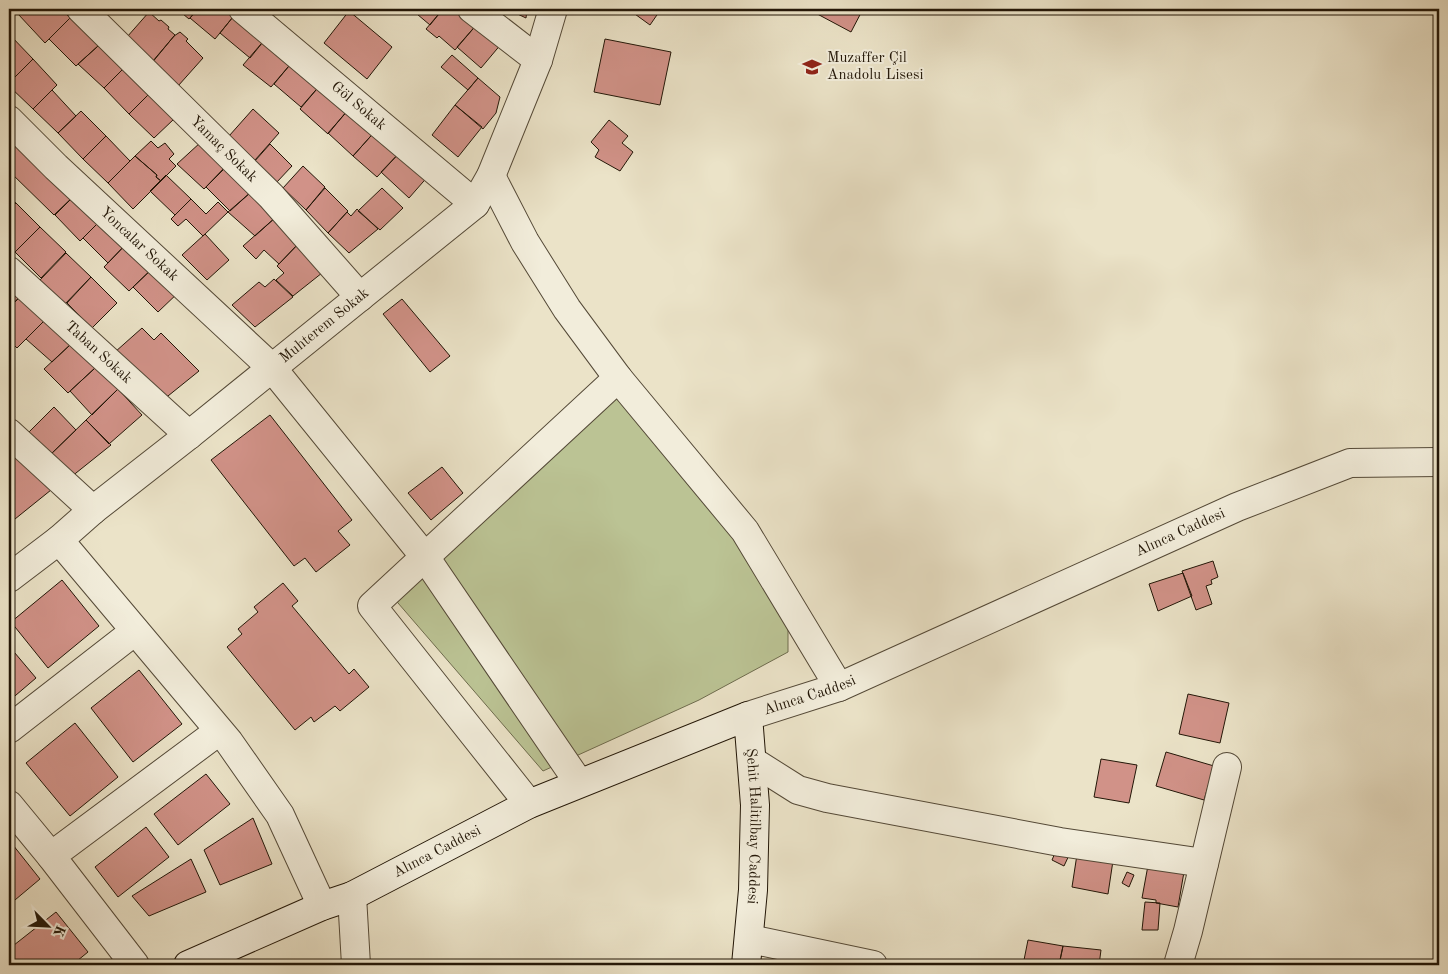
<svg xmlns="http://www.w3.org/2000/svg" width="1448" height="974" viewBox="0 0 1448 974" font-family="'Old Standard TT',serif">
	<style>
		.green { fill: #bbc394; stroke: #6e6c4e }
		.building { fill: #d19288; stroke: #221607 }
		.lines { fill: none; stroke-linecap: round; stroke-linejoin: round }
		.minor-casing { stroke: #544937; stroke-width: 30 }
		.tertiary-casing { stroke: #544937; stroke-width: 30 }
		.secondary-casing { stroke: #221607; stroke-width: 30 }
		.minor { stroke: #f2eddb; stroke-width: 28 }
		.tertiary { stroke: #f2eddb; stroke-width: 28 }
		.secondary { stroke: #f2eddb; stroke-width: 28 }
		.labels { text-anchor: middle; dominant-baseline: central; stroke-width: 4; stroke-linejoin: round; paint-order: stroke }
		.poi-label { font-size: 15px; fill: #221607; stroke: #f2eddb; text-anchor: start }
		.street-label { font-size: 15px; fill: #221607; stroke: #f2eddb }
	</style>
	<rect width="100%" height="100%" fill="#ebe3c8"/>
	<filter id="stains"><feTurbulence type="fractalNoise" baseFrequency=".004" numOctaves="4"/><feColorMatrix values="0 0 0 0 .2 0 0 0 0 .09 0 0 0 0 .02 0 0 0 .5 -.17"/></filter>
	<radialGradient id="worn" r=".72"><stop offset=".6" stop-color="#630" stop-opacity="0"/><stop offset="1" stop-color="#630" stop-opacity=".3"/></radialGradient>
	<!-- green -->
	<path class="green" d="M 617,395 L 788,600 L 788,652 L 699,700 L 543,771 L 392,596 Z"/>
	<!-- building -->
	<path class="building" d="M 23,9 L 61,9 L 70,18 L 45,43 L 18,14 Z
		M 177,9 L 198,9 L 189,19 Z
		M 198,9 L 233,9 L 237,12 L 215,39 L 190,18 Z
		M 411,9 L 443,9 L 430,25 Z
		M 443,9 L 461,9 L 478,23 L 455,50 L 439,36 L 437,38 L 426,29 Z
		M 507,9 L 527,9 L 526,18 Z
		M 628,9 L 655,9 L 659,12 L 650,25 Z
		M 808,9 L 863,9 L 851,32 Z
		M 349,11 L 392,47 L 367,79 L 324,43 Z
		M 149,12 L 159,21 L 161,20 L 169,27 L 168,29 L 175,35 L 152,62 L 127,37 Z
		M 237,12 L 267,37 L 250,58 L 220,33 Z
		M 70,18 L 98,46 L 76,66 L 49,39 Z
		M 478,23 L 502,43 L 481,68 L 457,47 Z
		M 180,32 L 188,39 L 186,41 L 203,58 L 178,86 L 151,64 L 174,36 Z
		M 9,34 L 33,59 L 9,83 Z
		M 267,37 L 294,60 L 271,87 L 243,65 Z
		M 605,39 L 671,52 L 660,105 L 594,92 Z
		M 98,46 L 123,69 L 104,88 L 78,64 Z
		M 452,55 L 478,78 L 468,90 L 441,67 Z
		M 33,59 L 57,85 L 33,109 L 9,86 L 9,83 Z
		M 294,60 L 322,83 L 301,107 L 274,84 Z
		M 123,69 L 149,94 L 129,114 L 104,88 Z
		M 478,78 L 500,97 L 496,113 L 483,129 L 455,105 Z
		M 322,83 L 351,106 L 328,134 L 300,109 Z
		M 52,90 L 76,116 L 58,133 L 33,109 Z
		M 149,94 L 174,119 L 154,138 L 129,114 Z
		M 455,105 L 482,127 L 458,157 L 432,135 Z
		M 351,107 L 378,128 L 353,156 L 328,133 Z
		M 253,109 L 279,133 L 255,160 L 229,136 Z
		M 81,111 L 106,136 L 83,159 L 58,133 Z
		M 609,120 L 628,136 L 622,143 L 633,152 L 620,171 L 595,157 L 599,150 L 591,142 Z
		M 378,128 L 403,149 L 377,177 L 353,156 Z
		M 22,135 L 80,190 L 54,215 L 9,171 L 9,148 Z
		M 106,136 L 130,161 L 108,183 L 83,159 Z
		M 151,141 L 158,148 L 165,143 L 174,154 L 169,159 L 176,166 L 161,181 L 156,177 L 157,175 L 135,156 Z
		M 201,142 L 226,166 L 204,189 L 177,164 Z
		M 270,144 L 292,166 L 276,183 L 254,162 Z
		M 403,149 L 430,174 L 409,198 L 381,172 Z
		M 135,156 L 157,175 L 156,177 L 161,181 L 133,209 L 108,183 Z
		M 303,166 L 325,187 L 306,210 L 283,188 Z
		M 225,168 L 251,192 L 230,211 L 206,187 Z
		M 166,175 L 191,199 L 175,215 L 150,191 Z
		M 325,188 L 348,211 L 328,233 L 306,210 Z
		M 382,188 L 403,208 L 380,230 L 358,211 Z
		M 80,190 L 106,215 L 80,241 L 55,215 Z
		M 251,192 L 276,217 L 255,236 L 228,212 Z
		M 9,196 L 16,203 L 9,210 Z
		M 191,199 L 206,214 L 218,202 L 228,212 L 203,236 L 186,219 L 178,226 L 171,219 Z
		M 16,203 L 40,227 L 15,252 L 9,246 L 9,210 Z
		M 357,209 L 378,229 L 349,253 L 328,233 L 347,212 L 351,216 Z
		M 106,215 L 130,240 L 108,263 L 83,238 Z
		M 276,217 L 300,242 L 279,264 L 264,250 L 256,259 L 243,246 Z
		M 40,227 L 66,252 L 41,278 L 15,252 Z
		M 205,234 L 229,260 L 207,280 L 182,255 Z
		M 130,240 L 156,265 L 129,291 L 104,267 Z
		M 300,242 L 327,269 L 293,296 L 276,280 L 284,273 L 277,266 Z
		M 66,253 L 91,277 L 65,304 L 40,280 Z
		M 156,265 L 181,290 L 158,312 L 133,287 Z
		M 91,277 L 117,303 L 92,328 L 67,303 Z
		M 274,279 L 293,297 L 255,327 L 232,305 L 259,282 L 265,287 Z
		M 9,281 L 22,294 L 9,308 Z
		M 21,296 L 47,318 L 17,348 L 9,340 L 9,308 Z
		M 402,299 L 450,356 L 430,372 L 383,314 Z
		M 45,320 L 72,343 L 52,362 L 26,339 Z
		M 142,328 L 154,340 L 161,333 L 199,371 L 163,400 L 115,352 Z
		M 71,344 L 95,368 L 68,393 L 44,369 Z
		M 95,368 L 118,389 L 92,415 L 70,391 Z
		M 118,389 L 142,415 L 109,444 L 86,420 Z
		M 54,407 L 76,430 L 49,456 L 27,434 Z
		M 270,415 L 352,520 L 338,531 L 350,545 L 316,572 L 305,558 L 294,566 L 211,460 Z
		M 86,420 L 111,445 L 71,477 L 49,456 Z
		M 9,449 L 51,490 L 15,519 L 9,513 Z
		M 442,467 L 463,493 L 431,520 L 408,493 Z
		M 1213,561 L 1218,577 L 1211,580 L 1212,584 L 1206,586 L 1212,604 L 1196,610 L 1182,571 Z
		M 1183,573 L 1192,596 L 1158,611 L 1149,584 Z
		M 62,580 L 99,626 L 48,668 L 11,622 Z
		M 283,583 L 298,601 L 292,606 L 349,674 L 354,669 L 369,687 L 340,711 L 335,706 L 314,722 L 311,717 L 295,730 L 227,647 L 242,634 L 238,629 L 258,612 L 254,607 Z
		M 9,646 L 36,678 L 9,701 Z
		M 139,670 L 182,724 L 133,762 L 91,708 Z
		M 1188,694 L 1229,703 L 1220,743 L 1179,734 Z
		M 75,723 L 118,777 L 70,816 L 26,763 Z
		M 1166,752 L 1214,766 L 1204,800 L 1156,786 Z
		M 1101,759 L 1137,765 L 1129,803 L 1094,797 Z
		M 206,774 L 230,804 L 178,845 L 154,814 Z
		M 253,818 L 272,864 L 220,885 L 204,850 Z
		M 146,827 L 169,857 L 118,897 L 95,867 Z
		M 9,840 L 40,879 L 9,905 Z
		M 1058,846 L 1071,851 L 1064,866 L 1052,860 Z
		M 1078,848 L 1114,854 L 1108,894 L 1072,887 Z
		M 191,859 L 206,892 L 149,916 L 132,896 Z
		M 1149,860 L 1185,866 L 1178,907 L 1156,903 L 1156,900 L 1142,898 Z
		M 1127,872 L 1134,875 L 1129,887 L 1122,883 Z
		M 1145,902 L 1160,903 L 1158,930 L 1142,930 Z
		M 56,912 L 88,952 L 72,965 L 18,965 L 9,954 L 9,949 Z
		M 1028,940 L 1063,946 L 1059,965 L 1023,965 Z
		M 1063,946 L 1101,950 L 1099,965 L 1059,965 Z"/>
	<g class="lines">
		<!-- minor casing -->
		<g class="minor-casing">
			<g id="minor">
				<path id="s1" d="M 81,9 L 271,196 L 360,297"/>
				<path id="s2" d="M 243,9 L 475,204"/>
				<path d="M 472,9 L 538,60"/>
				<path id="s3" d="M 9,120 L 56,167 L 272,368 L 425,557 L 579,783"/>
				<path d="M 491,176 L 525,242 L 567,309 L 618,378 L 745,531 L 839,687"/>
				<path id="s4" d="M 9,271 L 189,435"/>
				<path d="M 9,433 L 93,510"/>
				<path d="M 59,540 L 229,742 L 280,815 L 322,906"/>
				<path id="s5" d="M 9,578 L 59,540 L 93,510 L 189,435 L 475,204 L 491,176 L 538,60 L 553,9"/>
				<path d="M 9,729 L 135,631"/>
				<path d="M 752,761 L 798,790 L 827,798 L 1060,842 L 1204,863"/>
				<path d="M 529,804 L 372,606 L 618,378"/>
				<path d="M 9,805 L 51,856"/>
				<path d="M 352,896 L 356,965"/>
				<path d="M 750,939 L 873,965"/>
				<path d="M 135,965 L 51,856 L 219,731"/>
				<path d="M 1178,965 L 1188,931 L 1227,767"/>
			</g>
		</g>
		<!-- tertiary casing -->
		<g class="tertiary-casing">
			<g id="tertiary">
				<path id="s6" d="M 748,716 L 839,687 L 1237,507 L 1350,463 L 1439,462"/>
			</g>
		</g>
		<!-- secondary casing -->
		<g class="secondary-casing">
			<g id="secondary">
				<path id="s7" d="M 188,965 L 322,906 L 352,896 L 529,804 L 748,716 L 755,805 L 753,890 L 746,965"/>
			</g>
		</g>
		<!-- minor -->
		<use href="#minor" class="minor"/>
		<!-- tertiary -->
		<use href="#tertiary" class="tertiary"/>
		<!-- secondary -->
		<use href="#secondary" class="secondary"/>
	</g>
	<!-- icons -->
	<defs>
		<g id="school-bare" transform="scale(1.5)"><path d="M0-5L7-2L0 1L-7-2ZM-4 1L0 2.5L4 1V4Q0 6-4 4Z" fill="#8f2418" stroke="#f2eddb" stroke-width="2.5" paint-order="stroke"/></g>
	</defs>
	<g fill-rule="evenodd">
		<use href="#school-bare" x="812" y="67"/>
	</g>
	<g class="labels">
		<!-- poi labels -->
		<g class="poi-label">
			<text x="827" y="58">Muzaffer Çil<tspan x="827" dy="17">Anadolu Lisesi</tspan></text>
		</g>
		<!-- street labels -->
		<g class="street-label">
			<text stroke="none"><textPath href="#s2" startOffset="151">Göl Sokak</textPath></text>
			<text stroke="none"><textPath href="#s1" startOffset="200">Yamaç Sokak</textPath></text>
			<text stroke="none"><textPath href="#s3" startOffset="180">Yoncalar Sokak</textPath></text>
			<text stroke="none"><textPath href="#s5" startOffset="404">Muhterem Sokak</textPath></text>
			<text stroke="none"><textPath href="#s4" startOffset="121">Taban Sokak</textPath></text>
			<text stroke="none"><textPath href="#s6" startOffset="470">Alınca Caddesi</textPath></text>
			<text stroke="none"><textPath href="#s6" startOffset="65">Alınca Caddesi</textPath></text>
			<text stroke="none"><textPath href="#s7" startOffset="724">Şehit Halitilbay Caddesi</textPath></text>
			<text stroke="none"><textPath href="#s7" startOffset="274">Alınca Caddesi</textPath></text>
		</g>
	</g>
	<!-- margin -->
	<rect width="1448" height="974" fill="none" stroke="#ebe3c8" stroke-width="30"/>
	<rect x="10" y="10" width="1428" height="954" fill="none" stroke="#221607" stroke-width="2.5"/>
	<rect x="15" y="15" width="1418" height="944" fill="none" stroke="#221607"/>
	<!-- north arrow -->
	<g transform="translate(48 926) rotate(114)" stroke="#f2eddb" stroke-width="4" paint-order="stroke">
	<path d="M0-4L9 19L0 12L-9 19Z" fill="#221607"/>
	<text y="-8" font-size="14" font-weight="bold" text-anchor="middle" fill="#221607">K</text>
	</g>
	<rect width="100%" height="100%" filter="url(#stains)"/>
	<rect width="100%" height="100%" fill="url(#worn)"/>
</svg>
